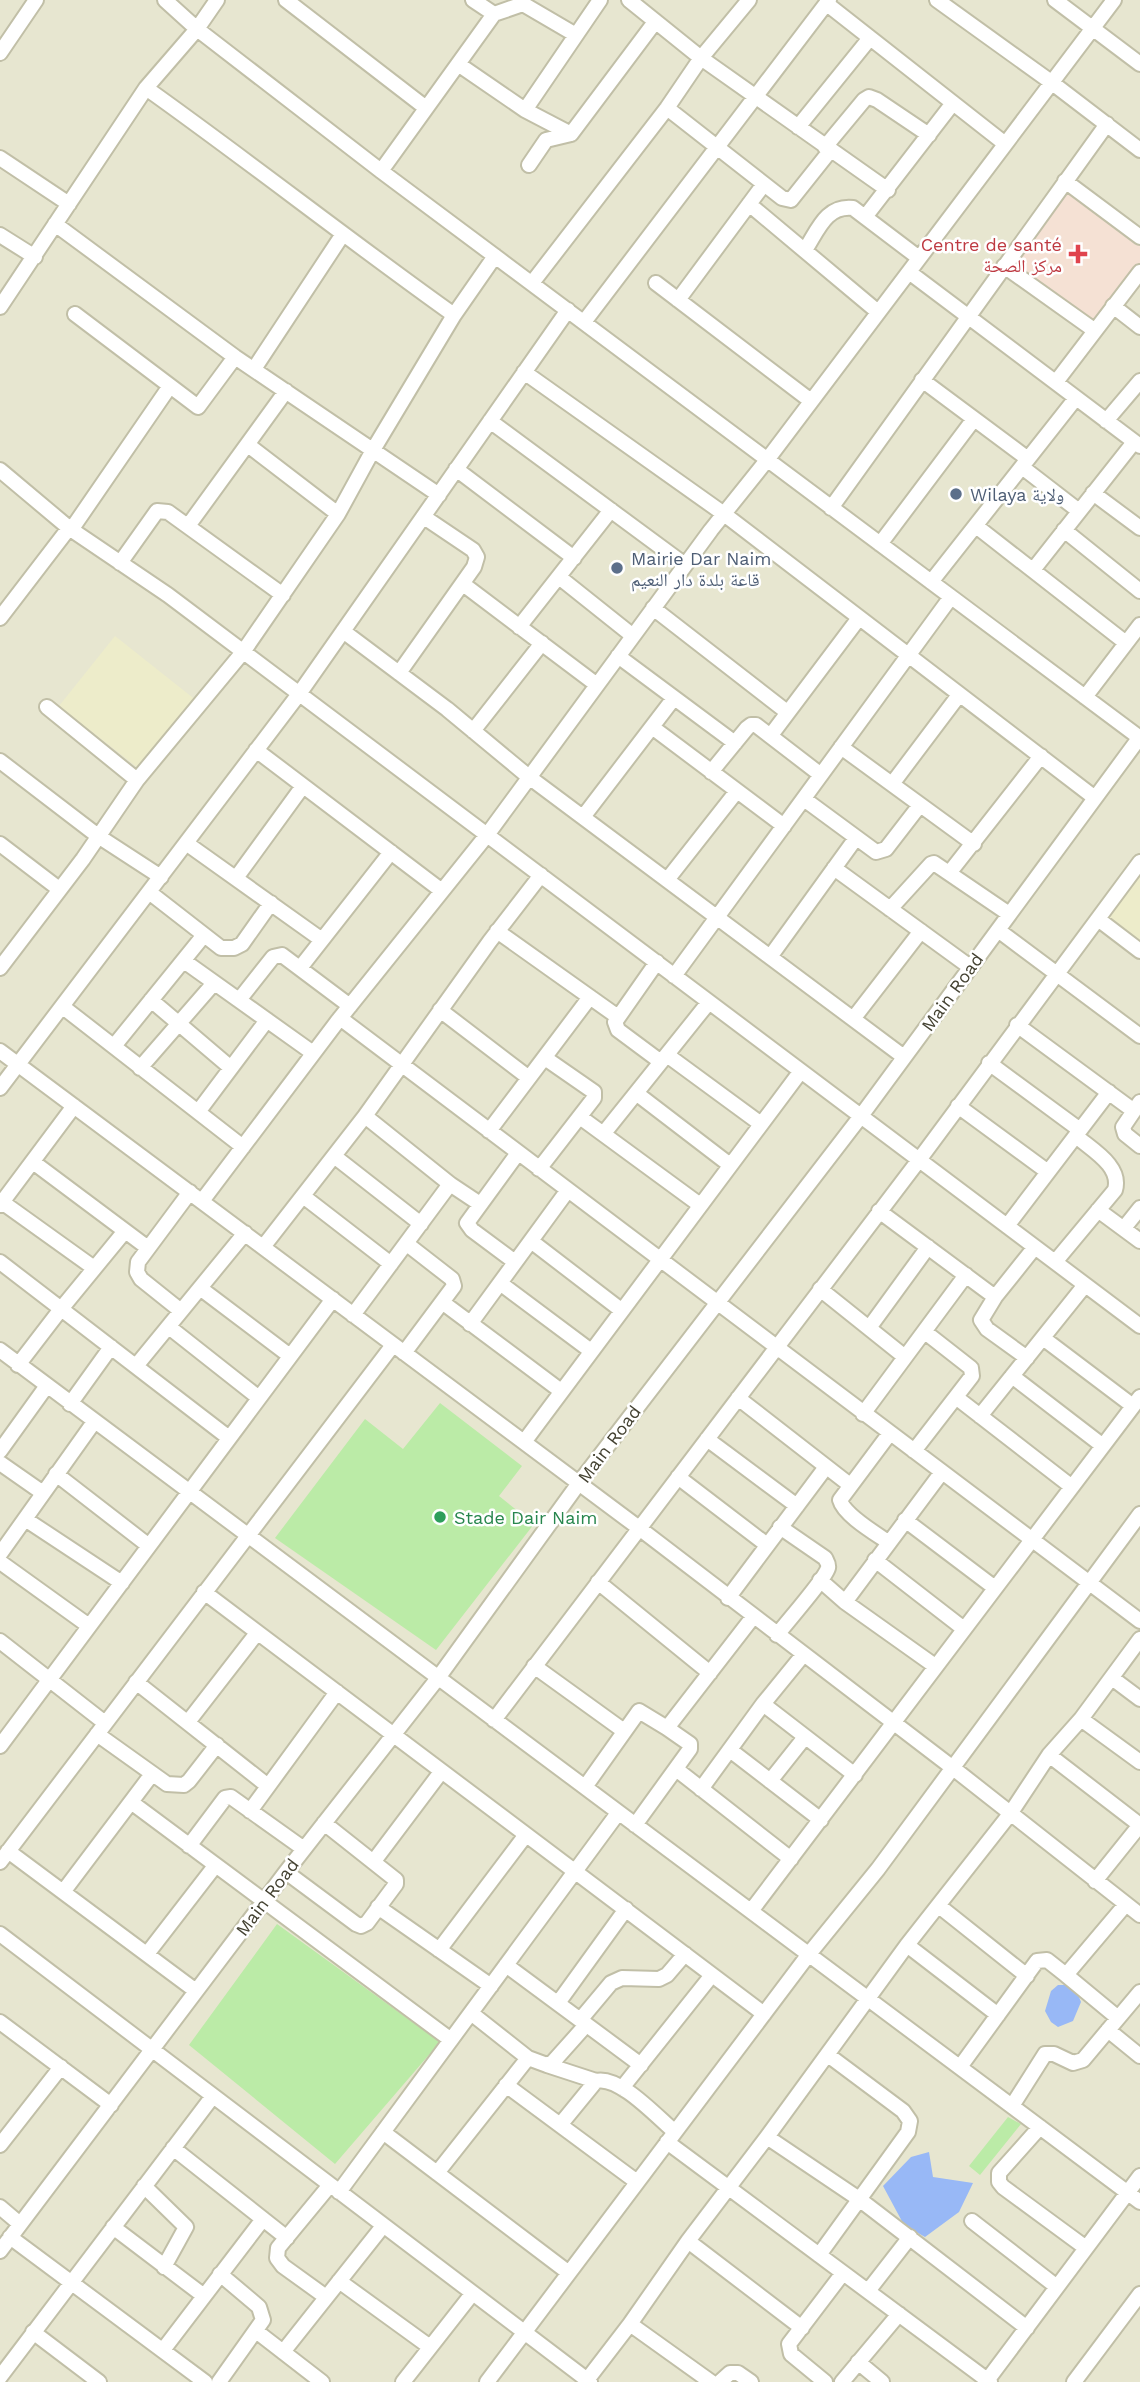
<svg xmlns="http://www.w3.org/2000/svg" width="1140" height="2382" viewBox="0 0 1140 2382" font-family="'Work Sans','Noto Naskh Arabic',sans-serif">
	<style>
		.residential { fill: #e7e6d0 }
		.education { fill: #edecca }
		.medical { fill: #f5e1d4 }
		.green { fill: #bbeba7 }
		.water { fill: #98b8f6 }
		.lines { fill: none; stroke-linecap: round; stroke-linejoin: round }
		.minor-casing { stroke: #c1bfa7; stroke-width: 18 }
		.minor { stroke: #fff; stroke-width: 14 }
		.health-dot { fill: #e0444e; stroke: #fff; stroke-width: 2.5 }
		.service-dot { fill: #5c6f8a; stroke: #fff; stroke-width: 2.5 }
		.leisure-dot { fill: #2e9e5b; stroke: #fff; stroke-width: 2.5 }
		.labels { text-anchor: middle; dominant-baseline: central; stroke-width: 5; stroke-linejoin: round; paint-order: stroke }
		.health-label { font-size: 18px; fill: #be3a42; stroke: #fff; text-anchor: end }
		.service-label { font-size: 18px; fill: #4e5e75; stroke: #fff; text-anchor: start }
		.street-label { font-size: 18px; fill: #444232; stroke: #fff }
		.leisure-label { font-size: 18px; fill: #27864d; stroke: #fff; text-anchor: start }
	</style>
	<rect width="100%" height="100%" fill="#f3f2e2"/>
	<!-- residential -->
	<path class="residential" d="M 0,0 L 1140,0 L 1140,2382 L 0,2382 Z"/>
	<!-- education -->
	<path class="education" d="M 115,636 L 197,701 L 142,771 L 59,706 Z
		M 1140,868 L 1140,942 L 1104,915 Z"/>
	<!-- medical -->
	<path class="medical" d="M 1065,189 L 1140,245 L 1140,263 L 1093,325 L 1009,262 Z"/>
	<!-- green -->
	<path class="green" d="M 440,1403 L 522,1466 L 499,1496 L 534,1524 L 436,1650 L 275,1538 L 365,1419 L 403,1449 Z
		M 277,1924 L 440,2042 L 335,2164 L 189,2045 Z
		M 1008,2117 L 1021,2124 L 980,2175 L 969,2166 Z"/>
	<!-- water -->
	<path class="water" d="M 1058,1985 L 1070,1985 L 1077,1992 L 1081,2002 L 1073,2021 L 1058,2027 L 1051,2022 L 1045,2011 L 1051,1991 Z
		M 929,2152 L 933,2177 L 973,2183 L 959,2212 L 925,2237 L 904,2225 L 883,2186 L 911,2157 Z"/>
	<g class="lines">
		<!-- minor casing -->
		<g class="minor-casing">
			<path id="minor" d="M 165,0 L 197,29 L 381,171 L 1140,738
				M 286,0 L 426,108
				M 473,0 L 494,14 L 523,4 L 576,35
				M 629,0 L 701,58 L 888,190
				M 937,0 L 1051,82 L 1140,150
				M 1055,0 L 1140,64
				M 827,4 L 1004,143
				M 0,53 L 36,0
				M 458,64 L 525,110 L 571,134
				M 146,88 C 250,162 350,241 454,315
				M 667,108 L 782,198 L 791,200 L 830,151
				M 525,110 L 600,0
				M 798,127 L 870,38
				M 825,147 L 864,100 L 869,97 L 877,100 L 929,135
				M 0,158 L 69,204
				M 529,165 L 546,140 L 571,134 L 655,22
				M 381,171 L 494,14
				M 1065,181 L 1140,237
				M 749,204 L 878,312
				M 865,217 L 953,103
				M 55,224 L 235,357 L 439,495
				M 0,235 L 35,257
				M 805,250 C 818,230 826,205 853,208 L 919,258
				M 1004,266 L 1094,330
				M 909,272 L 1140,446
				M 532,283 L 667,108 L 701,58 L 749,0
				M 656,283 L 811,401
				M 678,300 L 764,184
				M 1113,306 L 1140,327
				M 0,307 L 146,88 L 197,29 L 217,0
				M 75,314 L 198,407 L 235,357
				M 584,322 L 829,0
				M 254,369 L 343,234
				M 524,372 L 724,514 L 1095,798
				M 922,380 L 1028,459
				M 1056,382 L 1140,272
				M 490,421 L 685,565
				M 1106,421 L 1140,381
				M 248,445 L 338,514
				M 1022,467 L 1079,511
				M 456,469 L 574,558
				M 0,470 L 69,528 L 168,595 L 1140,1326
				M 1093,493 L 1140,528
				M 831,508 L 1107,124
				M 188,526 L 286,391
				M 976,526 L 1126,643
				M 71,530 L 170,386
				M 1064,530 L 1140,591
				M 880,544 L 974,419
				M 120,563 L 157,511 L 168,512 L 283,595
				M 1033,570 L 1134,442
				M 559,577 L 633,636
				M 931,582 L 1076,398
				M 463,584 L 597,685
				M 653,608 L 787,712
				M 0,618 L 69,528
				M 519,627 L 611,510
				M 343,631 L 447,709 L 529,777 L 904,1057
				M 618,656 L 735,743
				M 399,673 L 474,567 L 477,557 L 473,550 L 424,517
				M 1085,697 L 1140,625
				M 47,707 L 137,780
				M 652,727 L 784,826
				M 473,731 L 542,643
				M 771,735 L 859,618
				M 841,747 L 974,844
				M 256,750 L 442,891
				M 0,761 L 98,836 L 161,877
				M 711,772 L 747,728 L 751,725 L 756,725 L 821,775
				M 892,784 L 959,695
				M 804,799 L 876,852 L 886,849 L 920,805
				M 583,817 L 674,698
				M 186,843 L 322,940
				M 0,844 L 59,889
				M 834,868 L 970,967
				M 950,872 L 1041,756
				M 236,878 L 303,786
				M 667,880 L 737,791
				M 149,892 L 221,948 L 234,948 L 242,944 L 271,903
				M 890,909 L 931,864 L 934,863 L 1009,914
				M 1098,919 L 1140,951
				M 998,930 L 1140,1036
				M 497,931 L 618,1017
				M 770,957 L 856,838
				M 184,961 L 313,1053
				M 657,962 L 615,1022 L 618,1030 L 661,1062
				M 0,968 L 83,859 L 137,780 L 243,652 L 338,514 L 373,450 L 454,315 L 495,256
				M 300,968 L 391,852
				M 674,976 L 951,597
				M 151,1000 L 231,1068
				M 239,1000 L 273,957 L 282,955 L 350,1006
				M 63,1007 L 243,1147
				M 440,1010 L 529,1078
				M 340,1018 L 1140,1621
				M 853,1019 L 921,931
				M 1017,1025 L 1134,1111
				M 114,1046 L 204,935
				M 0,1051 L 639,1528 L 953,1768 L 1140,1915
				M 667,1055 L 761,1124
				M 989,1063 L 1080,1130
				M 140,1068 L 214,983
				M 0,1088 L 299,694 L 568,310
				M 636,1093 L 730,1165
				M 1140,1102 L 1123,1127 L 1125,1134 L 1140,1146
				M 958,1106 L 1048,1172
				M 198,1112 L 267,1020
				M 365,1116 L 450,1184 L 480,1204
				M 580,1117 L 700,1205
				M 489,1131 L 590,997
				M 604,1133 L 709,1002
				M 334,1156 L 421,1224
				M 33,1162 L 148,1248
				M 539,1169 L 594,1098 L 594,1092 L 545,1058
				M 303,1196 L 391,1264
				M 202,1201 L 337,1022 L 487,835 L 711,530 L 767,460 L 1114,0
				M 2,1202 L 94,1268
				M 0,1205 L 74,1106
				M 1098,1210 L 1140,1241
				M 879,1211 L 995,1297
				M 1007,1226 L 1109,1092
				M 1124,1228 L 1140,1208
				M 531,1241 L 621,1310
				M 263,1247 L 365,1116 L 490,941 L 541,875
				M 0,1262 L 229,1438
				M 515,1262 L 472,1230 L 467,1223 L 518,1153
				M 1055,1262 L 1115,1190 C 1122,1166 1092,1150 1076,1136
				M 500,1283 L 591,1351
				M 200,1288 L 290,1356
				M 820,1289 L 905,1357
				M 442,1302 L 561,1391
				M 181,1311 L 141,1279 L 137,1272 L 138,1262 L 190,1192
				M 353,1315 L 450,1184
				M 470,1324 L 568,1190
				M 169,1327 L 259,1398
				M 869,1328 L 928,1247
				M 1043,1338 L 1133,1406
				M 0,1350 L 1140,2202
				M 404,1353 L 454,1286 L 452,1279 L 407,1244
				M 1027,1358 L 987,1329 L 981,1320 L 995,1297 L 1035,1247
				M 18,1365 L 61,1309 L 125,1231
				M 136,1366 L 245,1233
				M 1012,1376 L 1103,1446
				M 738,1398 L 850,1485
				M 957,1398 L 1072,1487
				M 70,1404 L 111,1347
				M 863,1414 L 966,1275
				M 980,1416 L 1085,1285
				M 707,1439 L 797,1506
				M 524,1442 L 801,1071
				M 0,1451 L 46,1387
				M 914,1451 L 972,1376 L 971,1368 L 925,1332
				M 0,1463 L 43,1493
				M 56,1474 L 149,1546
				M 678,1477 L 767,1545
				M 25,1519 L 122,1583
				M 905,1520 L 995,1588
				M 888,1542 C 875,1533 844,1515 840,1500 L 890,1433
				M 0,1554 L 94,1422
				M 875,1560 L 964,1629
				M 0,1562 L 89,1626
				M 820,1580 L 845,1602 L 935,1666
				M 598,1582 L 710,1673
				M 204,1592 L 764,2014
				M 728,1598 L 826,1467
				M 845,1602 L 942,1472
				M 777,1635 C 786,1623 825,1579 828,1568 C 829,1564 827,1562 825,1558 L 780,1527
				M 0,1641 L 105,1723
				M 534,1666 L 624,1731
				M 1112,1678 L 1140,1699
				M 136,1682 L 268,1786
				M 763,1704 L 855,1775
				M 1081,1719 L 1140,1762
				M 494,1720 L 919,1160 L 1140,862
				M 188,1722 L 257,1633
				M 97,1734 L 167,1784 L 184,1785 L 189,1781 L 217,1745
				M 0,1746 L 333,1299
				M 730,1750 L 821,1820
				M 1049,1755 L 1140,1825
				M 676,1769 L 791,1859
				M 770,1781 L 805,1737
				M 585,1787 L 639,1711 L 667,1728
				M 701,1789 L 763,1704 L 803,1655
				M 131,1802 L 451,2040
				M 250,1811 L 337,1692
				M 635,1825 L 690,1749 L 690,1744 L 667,1728 L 753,1617
				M 189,1846 L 225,1798 L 231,1797 L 304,1849
				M 8,1851 L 196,1991
				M 374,1861 L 441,1772
				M 0,1862 L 393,1345
				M 286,1872 L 356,1924 L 361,1926 L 367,1923 L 396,1884 L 396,1880 L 324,1823
				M 1095,1881 L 1140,1825
				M 63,1892 L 152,1774
				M 939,1906 L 1027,1976
				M 378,1907 L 491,1986
				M 751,1911 L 1140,1397
				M 0,1934 L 590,2382
				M 907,1945 L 998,2015
				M 439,1950 L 525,1836
				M 147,1954 L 215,1866
				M 506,1965 L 641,2065
				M 558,2003 L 626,1909
				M 471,2013 L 528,2058 L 547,2065 L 553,2062 L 586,2025
				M 1118,2018 L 1066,1975 L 1126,1904
				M 580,2020 L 611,1983 L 622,1978 L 659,1979 L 667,1975 L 685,1954
				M 0,2022 L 111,2105
				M 1108,2030 L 1140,2056
				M 547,2065 L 596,2081
				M 960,2067 L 1037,1961 L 1047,1960 L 1066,1975
				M 506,2085 L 637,2182
				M 622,2088 L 712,1975
				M 1012,2106 L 1045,2054 L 1054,2054 L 1073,2063 L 1083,2060 L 1140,1992
				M 560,2125 L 596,2081 C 619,2075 657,2117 675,2132
				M 1040,2127 L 999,2173 L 999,2182 L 1003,2187 L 1086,2248
				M 383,2132 L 569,2273
				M 767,2137 L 859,2199 L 1027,2328
				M 667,2142 L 990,2382
				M 0,2145 L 61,2067
				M 173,2148 L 287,2238
				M 437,2173 L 528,2058
				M 144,2186 L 186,2227 L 164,2267
				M 339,2192 L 618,1813
				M 0,2207 L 20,2224
				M 972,2221 L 1057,2287
				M 113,2227 L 204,2296
				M 10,2237 L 205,2382
				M 688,2241 L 802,2328
				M 0,2251 L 286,1872 L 438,1678 L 579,1483 L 861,1116 L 1140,737
				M 819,2255 L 908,2132 L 910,2121 L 903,2111 L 828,2055
				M 339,2281 L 430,2347
				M 868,2291 L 910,2237
				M 326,2297 L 283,2266 L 277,2258 L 278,2248 L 330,2185
				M 630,2324 L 711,2382
				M 256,2331 L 322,2382
				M 33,2332 L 99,2382
				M 163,2350 L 263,2219
				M 283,2352 L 383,2226
				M 858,2362 L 882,2382
				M 0,2377 L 213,2096
				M 587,2380 L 630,2324 L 688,2241 L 767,2137 L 907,1945 L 1010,1814 L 1049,1755 L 1081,1719 L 1140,1639
				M 219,2382 L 263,2320 L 259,2307 L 220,2274
				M 403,2382 L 472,2294
				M 487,2382 L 809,1954 L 878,1869 L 1140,1514
				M 720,2382 L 730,2373 L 738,2373 L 751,2382
				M 825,2382 L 791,2354 L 789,2344 L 843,2273
				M 842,2382 L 899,2314
				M 986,2382 L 1140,2176
				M 1074,2382 L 1140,2294"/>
		</g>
		<!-- minor -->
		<use href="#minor" class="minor"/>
	</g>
	<!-- markers -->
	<path class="health-dot" d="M1074.5 243.5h7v7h7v7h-7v7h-7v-7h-7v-7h7z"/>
	<g class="service-dot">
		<circle cx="956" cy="494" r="7"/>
		<circle cx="617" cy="568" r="7"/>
	</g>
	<circle class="leisure-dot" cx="440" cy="1517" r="7"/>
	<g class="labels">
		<!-- health labels -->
		<g class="health-label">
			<text x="1062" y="244">Centre de santé<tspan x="1062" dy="21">مركز الصحة</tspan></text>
		</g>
		<!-- service labels -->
		<g class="service-label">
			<text x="970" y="494">Wilaya ولاية</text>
			<text x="631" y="558">Mairie Dar Naim<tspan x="631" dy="21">قاعة بلدة دار النعيم</tspan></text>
		</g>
		<!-- street labels -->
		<g class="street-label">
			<text transform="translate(952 992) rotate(-54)">Main Road</text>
			<text transform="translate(609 1444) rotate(-53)">Main Road</text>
			<text transform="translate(267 1897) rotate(-53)">Main Road</text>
		</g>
		<!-- leisure labels -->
		<g class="leisure-label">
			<text x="454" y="1517">Stade Dair Naim</text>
		</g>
	</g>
</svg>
